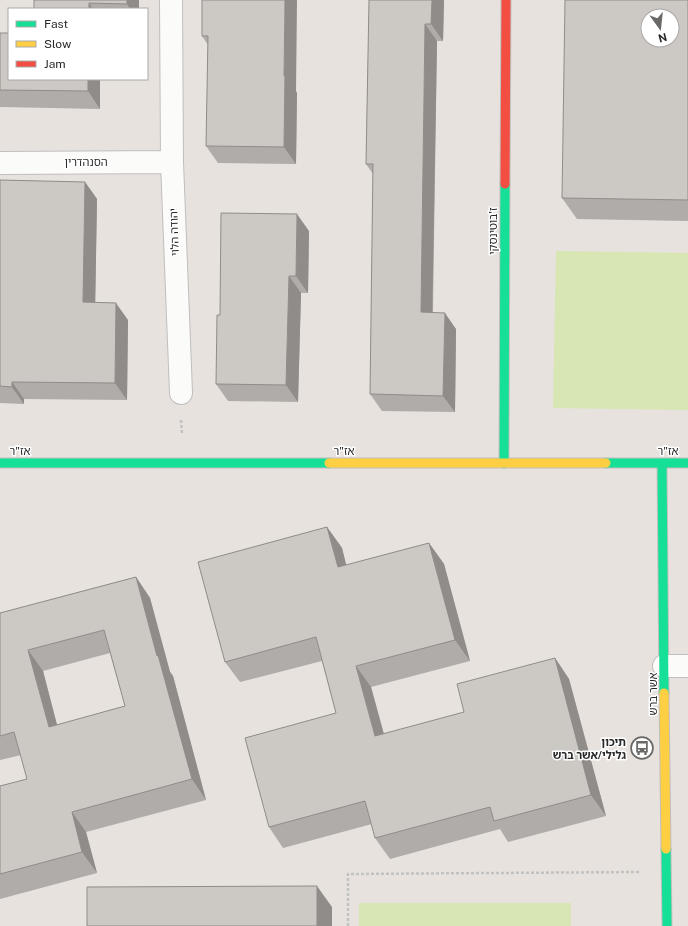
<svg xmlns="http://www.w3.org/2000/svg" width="688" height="926" viewBox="0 0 688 926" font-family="'Public Sans','Noto Sans Hebrew',sans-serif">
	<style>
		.pitch { fill: #d7e6b3 }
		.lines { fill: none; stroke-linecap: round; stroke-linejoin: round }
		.street-casing { stroke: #c0bebf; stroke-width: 24 }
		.fast-casing { stroke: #c0bebf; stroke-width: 11 }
		.slow-casing { stroke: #c0bebf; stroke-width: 11 }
		.jam-casing { stroke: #c0bebf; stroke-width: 11 }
		.path { stroke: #c3c2c2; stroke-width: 2.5; stroke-dasharray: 3 2; stroke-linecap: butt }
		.street { stroke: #fbfbfa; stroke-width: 22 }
		.fast { stroke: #16e098; stroke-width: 9 }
		.slow { stroke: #ffcf43; stroke-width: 9 }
		.jam { stroke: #f24e42; stroke-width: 9 }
		.wall { fill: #afaca9; fill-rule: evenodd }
		.shaded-wall { fill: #8f8c89 }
		.building { fill: #ccc8c4; stroke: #8f8c89; fill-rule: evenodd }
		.labels { text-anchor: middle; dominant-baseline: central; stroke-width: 3; stroke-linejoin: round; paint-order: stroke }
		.street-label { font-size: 11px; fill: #282828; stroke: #fff }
		.poi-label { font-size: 11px; font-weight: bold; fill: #282828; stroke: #fff; text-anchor: end }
	</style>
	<rect width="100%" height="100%" fill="#e7e2dd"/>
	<!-- pitch -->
	<path class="pitch" d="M 556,251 L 688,253 L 688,410 L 553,408 Z
		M 359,903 L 571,903 L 571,926 L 359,926 Z"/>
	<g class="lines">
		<!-- street casing -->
		<g class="street-casing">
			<path id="street" d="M 171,0 L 172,162 L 181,393
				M 0,163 L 172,162
				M 664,666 L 688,666"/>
		</g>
		<!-- fast casing -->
		<g class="fast-casing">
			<path id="fast" d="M 0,463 L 329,463
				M 504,463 L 505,184
				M 606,463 L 688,463
				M 662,463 L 664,693
				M 666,849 L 667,926"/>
		</g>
		<!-- slow casing -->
		<g class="slow-casing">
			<path id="slow" d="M 329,463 L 606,463
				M 664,693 L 666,849"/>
		</g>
		<!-- jam casing -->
		<g class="jam-casing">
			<path id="jam" d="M 505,184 L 506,0"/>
		</g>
		<!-- path -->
		<path class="path" d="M 181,420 L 182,435
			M 348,926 L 348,874 L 639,872"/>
		<!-- street -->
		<use href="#street" class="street"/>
		<!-- fast -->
		<use href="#fast" class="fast"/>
		<!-- slow -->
		<use href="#slow" class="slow"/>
		<!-- jam -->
		<use href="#jam" class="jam"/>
	</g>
	<!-- wall -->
	<path class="wall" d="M 34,0 L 139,0 L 139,9 L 34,9 Z
		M 202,0 L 297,93 L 296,164 L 218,163 L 206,146 L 208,45 L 202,36 Z
		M 369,0 L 444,0 L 443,41 L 437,41 L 433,312 L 456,329 L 455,412 L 382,411 L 370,394 L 373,174 L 366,164 Z
		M 688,0 L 688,221 L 577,219 L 562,198 Z
		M 0,33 L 9,79 L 100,79 L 100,109 L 0,107 Z
		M 0,180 L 85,182 L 97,199 L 95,302 L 128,320 L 127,400 L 24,399 L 24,404 L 0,403 Z
		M 309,231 L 308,293 L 301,293 L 298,402 L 228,401 L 216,384 Z
		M 327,527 L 342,548 L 346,565 L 429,543 L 444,564 L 470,661 L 371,687 L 384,734 L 464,712 L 555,658 L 569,679 L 606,816 L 508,842 L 500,829 L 390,859 L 375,838 L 372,824 L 283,848 L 269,827 L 336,713 L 322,661 L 240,682 L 225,662 Z
		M 136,577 L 150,598 L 170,672 L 173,676 L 206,800 L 86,832 L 97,873 L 0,899 L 0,786 L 27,779 L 21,755 L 0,760 L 0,613 ZM 110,653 L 125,706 L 57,725 L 43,671 Z"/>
	<!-- shaded-wall -->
	<path class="shaded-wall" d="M 127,0 L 139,0 L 139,9 L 130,9 L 127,4 Z
		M 285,0 L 297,0 L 296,91 L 297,93 L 296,164 L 284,147 L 284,76 Z
		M 432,0 L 444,0 L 443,41 L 431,24 Z
		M 89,3 L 93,9 L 89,9 Z
		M 425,24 L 437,41 L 432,329 L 421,312 Z
		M 88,79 L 100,79 L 100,109 L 88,91 Z
		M 85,182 L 97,199 L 95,319 L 83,302 Z
		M 297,214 L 309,231 L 308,293 L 296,276 Z
		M 289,276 L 301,293 L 298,402 L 286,385 Z
		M 116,303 L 128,320 L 127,400 L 115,383 Z
		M 445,313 L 456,329 L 455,412 L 443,396 Z
		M 12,382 L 24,399 L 24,404 L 12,387 Z
		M 327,527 L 342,548 L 352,588 L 338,567 Z
		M 429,543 L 444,564 L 470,661 L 455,640 Z
		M 136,577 L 150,598 L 170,672 L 173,676 L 206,800 L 192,779 L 157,656 Z
		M 28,650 L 43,671 L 63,748 L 49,727 Z
		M 555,658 L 569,679 L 606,816 L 591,795 Z
		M 356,666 L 371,687 L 390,757 L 375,736 Z
		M 72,812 L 86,832 L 97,873 L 82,852 Z
		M 317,886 L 332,907 L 332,926 L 317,926 Z"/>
	<!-- building -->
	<path class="building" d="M 34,0 L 127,0 L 127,4 L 89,3 L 89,9 L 34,9 Z
		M 202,0 L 285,0 L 284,76 L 285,76 L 284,147 L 206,146 L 208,36 L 202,36 Z
		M 369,0 L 432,0 L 431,24 L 425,24 L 421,312 L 445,313 L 443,396 L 370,394 L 373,164 L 366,164 Z
		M 565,0 L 688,0 L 688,200 L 562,198 ZM 648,16 L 672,16 L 672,40 L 648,40 Z
		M 0,33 L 9,33 L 9,79 L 88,79 L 88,91 L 0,90 Z
		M 0,180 L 85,182 L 83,302 L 116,303 L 115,383 L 12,382 L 12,387 L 0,386 Z
		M 221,213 L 297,214 L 296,276 L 289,276 L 286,385 L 216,384 L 217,315 L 220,315 Z
		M 327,527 L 338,567 L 429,543 L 455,640 L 356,666 L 375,736 L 464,712 L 457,684 L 555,658 L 591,795 L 494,821 L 490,807 L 375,838 L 365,801 L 269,827 L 245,738 L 336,713 L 316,637 L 225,662 L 198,562 Z
		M 136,577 L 157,656 L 158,655 L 192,779 L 72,812 L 82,852 L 0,874 L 0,786 L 27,779 L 14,732 L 0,736 L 0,613 ZM 104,630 L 125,706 L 49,727 L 28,650 Z
		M 317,886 L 317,926 L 87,926 L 87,887 Z"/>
	<!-- icons -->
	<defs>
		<g id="bus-ring" transform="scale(1.15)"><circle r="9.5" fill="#fff" stroke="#6b6967" stroke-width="1.5"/><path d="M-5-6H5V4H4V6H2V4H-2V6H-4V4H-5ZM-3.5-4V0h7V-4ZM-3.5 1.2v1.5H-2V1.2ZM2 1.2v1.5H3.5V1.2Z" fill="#6b6967"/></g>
	</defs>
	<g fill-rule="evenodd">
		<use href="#bus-ring" x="642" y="748"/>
	</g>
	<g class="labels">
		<!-- street labels -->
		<g class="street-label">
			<text x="86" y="162">הסנהדרין</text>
			<text transform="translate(493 231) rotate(-90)">ז'בוטינסקי</text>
			<text transform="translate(174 232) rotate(-92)">יהודה הלוי</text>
			<text x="20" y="451">אז"ר</text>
			<text x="344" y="451">אז"ר</text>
			<text x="668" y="451">אז"ר</text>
			<text transform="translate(653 694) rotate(-90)">אשר ברש</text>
		</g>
		<!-- poi labels -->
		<g class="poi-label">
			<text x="626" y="742">תיכון<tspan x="626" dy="13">גלילי/אשר ברש</tspan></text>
		</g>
	</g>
	<!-- legend -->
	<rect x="8" y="8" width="140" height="72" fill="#ffffff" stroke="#a9a9a9"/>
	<rect x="16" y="21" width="20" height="6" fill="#16e098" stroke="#a9a9a9"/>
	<text x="44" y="28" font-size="12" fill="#282828">Fast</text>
	<rect x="16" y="41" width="20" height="6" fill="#ffcf43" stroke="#a9a9a9"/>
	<text x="44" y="48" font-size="12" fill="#282828">Slow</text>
	<rect x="16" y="61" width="20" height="6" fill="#f24e42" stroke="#a9a9a9"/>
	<text x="44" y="68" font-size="12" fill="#282828">Jam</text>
	<!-- north arrow -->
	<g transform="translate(660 28) rotate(165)"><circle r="19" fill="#ffffff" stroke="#a9a9a9"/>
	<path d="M0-3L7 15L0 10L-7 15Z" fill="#6b6967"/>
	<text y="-6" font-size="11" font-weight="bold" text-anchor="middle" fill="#282828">N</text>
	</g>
</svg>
